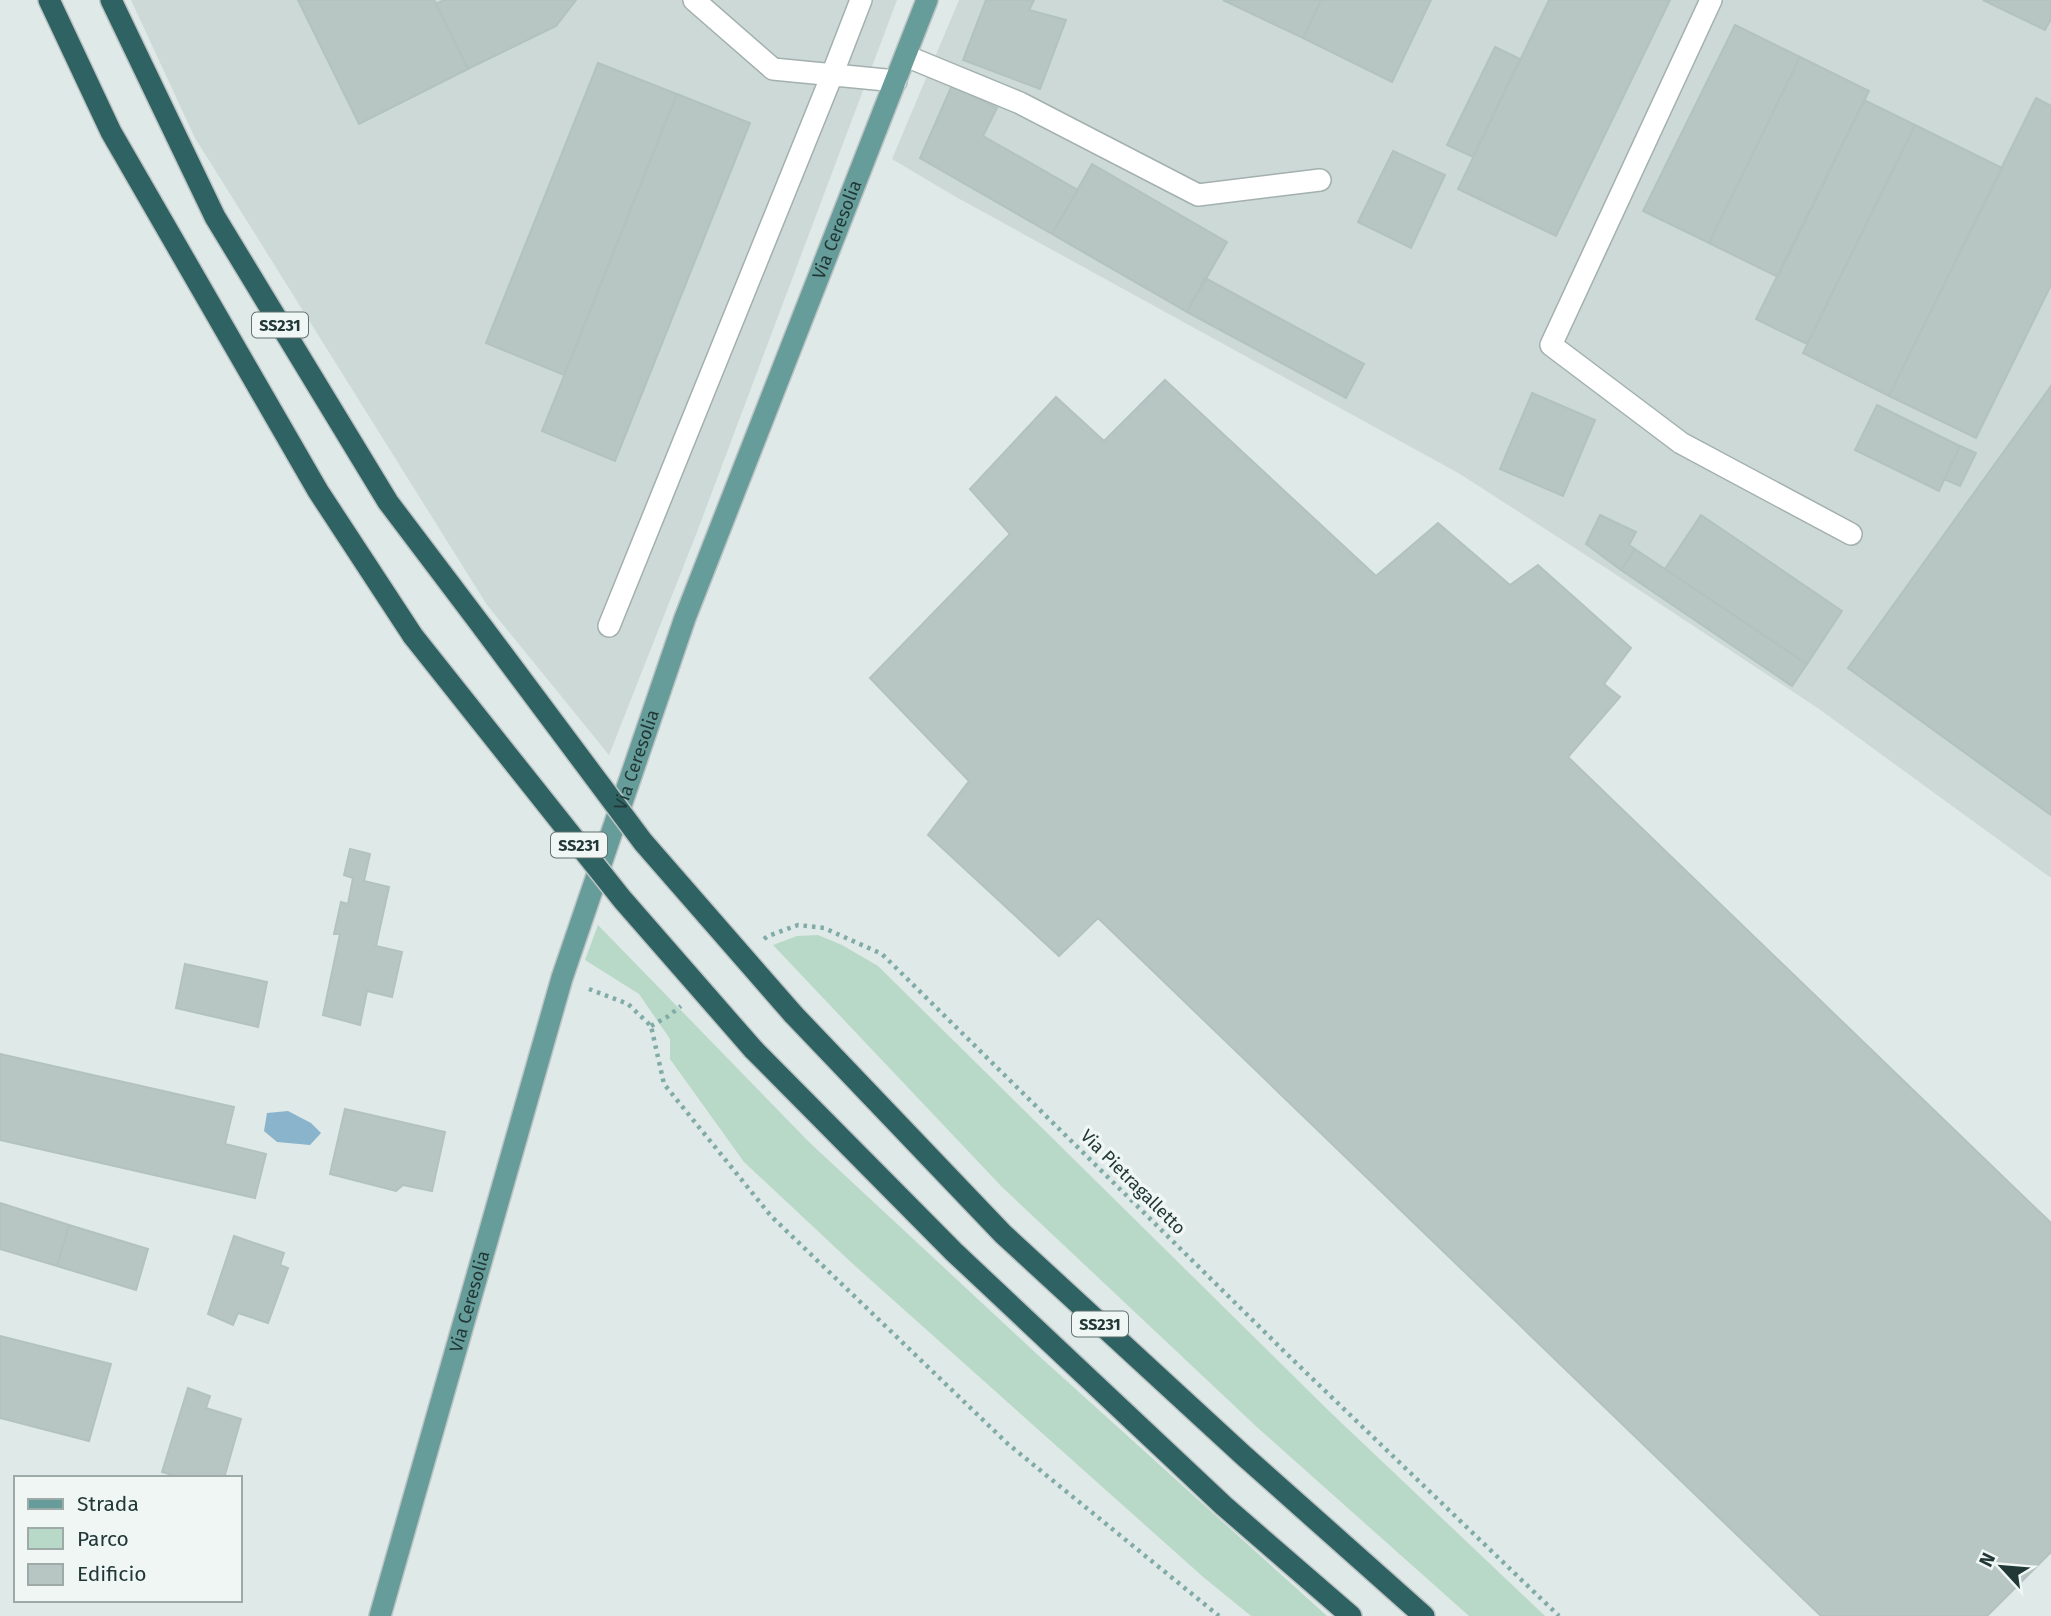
<svg xmlns="http://www.w3.org/2000/svg" width="2051" height="1616" viewBox="0 0 2051 1616" font-family="'Fira Sans',sans-serif">
	<style>
		.built { fill: #cdd9d6 }
		.green { fill: #b9d9c8 }
		.water { fill: #8ab4cb }
		.building { fill: #b7c6c3; stroke: #b2c2bf; stroke-width: 2 }
		.lines { fill: none; stroke-linecap: round; stroke-linejoin: round }
		.minor-casing { stroke: #a2b0ae; stroke-width: 24 }
		.major-casing { stroke: #bcc3c3; stroke-width: 24 }
		.highway-casing { stroke: #bcc3c3; stroke-width: 24 }
		.path { stroke: #81aba6; stroke-width: 4.5; stroke-dasharray: 3.5 5; stroke-linecap: butt }
		.minor { stroke: #fff; stroke-width: 21 }
		.major { stroke: #669c99; stroke-width: 21 }
		.highway { stroke: #2f6262; stroke-width: 21 }
		.highway-bridge-casing { stroke: #bcc3c3; stroke-width: 24; stroke-linecap: butt }
		.highway-bridge { stroke: #2f6262; stroke-width: 21 }
		.labels { text-anchor: middle; dominant-baseline: central; stroke-width: 7; stroke-linejoin: round; paint-order: stroke }
		.shield { fill: #eff6f4; stroke: #5f716f; stroke-width: 2 }
		.shield-label { font-size: 16px; font-weight: bold; fill: #213836 }
		.street-label { font-size: 18px; fill: #213836; stroke: #eff6f4 }
	</style>
	<rect width="100%" height="100%" fill="#dfe9e7"/>
	<!-- built -->
	<path class="built" d="M 131,0 L 897,0 L 697,532 L 609,755 L 487,605 L 195,138 Z
		M 959,0 L 2051,0 L 2051,878 L 1819,709 L 1609,570 L 1460,474 L 956,197 L 892,159 Z"/>
	<!-- green -->
	<path class="green" d="M 598,925 L 809,1142 L 1039,1356 L 1327,1616 L 1251,1616 L 1202,1576 L 854,1265 L 744,1162 L 670,1059 L 670,1039 L 639,994 L 585,960 Z
		M 818,935 L 842,945 L 878,966 L 1329,1411 L 1545,1616 L 1469,1616 L 1259,1429 L 1002,1187 L 773,945 L 797,936 Z"/>
	<!-- water -->
	<path class="water" d="M 288,1111 L 311,1123 L 321,1133 L 310,1145 L 277,1142 L 264,1131 L 267,1113 Z"/>
	<!-- building -->
	<path class="building" d="M 298,0 L 434,0 L 468,69 L 359,124 Z
		M 444,0 L 576,0 L 556,26 L 468,69 L 436,4 Z
		M 986,0 L 1034,0 L 1029,10 L 1066,20 L 1040,89 L 963,60 Z
		M 1223,0 L 1321,0 L 1303,38 Z
		M 1321,0 L 1431,0 L 1392,82 L 1303,38 Z
		M 1549,0 L 1670,0 L 1556,236 L 1458,189 Z
		M 1983,0 L 2051,0 L 2051,19 L 2045,30 Z
		M 1735,25 L 1800,57 L 1709,243 L 1643,211 Z
		M 1495,47 L 1520,59 L 1473,157 L 1447,145 Z
		M 1800,57 L 1869,91 L 1778,277 L 1709,243 Z
		M 598,63 L 677,94 L 564,375 L 486,343 Z
		M 952,85 L 997,108 L 983,136 L 1078,190 L 1052,234 L 920,158 Z
		M 677,94 L 750,123 L 615,461 L 542,431 Z
		M 2036,98 L 2051,106 L 2051,285 L 1976,438 L 1889,396 Z
		M 1864,100 L 1915,125 L 1807,344 L 1756,319 Z
		M 1915,125 L 2002,168 L 1889,396 L 1803,353 Z
		M 1393,151 L 1445,175 L 1411,248 L 1358,222 Z
		M 1092,164 L 1227,242 L 1187,312 L 1052,234 Z
		M 1205,278 L 1364,364 L 1346,398 L 1187,312 Z
		M 1165,380 L 1376,576 L 1438,523 L 1510,585 L 1538,565 L 1631,648 L 1604,684 L 1620,697 L 1568,757 L 2051,1223 L 2051,1552 L 1987,1616 L 1821,1616 L 1098,918 L 1059,956 L 928,835 L 969,781 L 870,678 L 1010,534 L 970,489 L 1056,397 L 1104,441 Z
		M 2051,386 L 2051,815 L 1848,668 Z
		M 1532,393 L 1595,420 L 1563,496 L 1500,469 Z
		M 1877,405 L 1960,446 L 1939,491 L 1855,450 Z
		M 1960,446 L 1976,453 L 1960,486 L 1944,479 Z
		M 1600,515 L 1636,532 L 1629,545 L 1635,549 L 1621,570 L 1586,544 Z
		M 1701,515 L 1842,611 L 1807,664 L 1665,569 Z
		M 1635,549 L 1807,664 L 1792,686 L 1621,570 Z
		M 350,849 L 370,854 L 364,881 L 389,887 L 376,946 L 402,952 L 392,997 L 367,991 L 360,1025 L 323,1015 L 340,934 L 334,934 L 341,902 L 348,904 L 353,878 L 344,875 Z
		M 185,964 L 267,982 L 258,1027 L 176,1008 Z
		M 0,1054 L 234,1107 L 225,1144 L 266,1154 L 255,1198 L 0,1140 Z
		M 345,1109 L 445,1132 L 432,1191 L 403,1185 L 396,1191 L 330,1174 Z
		M 0,1203 L 69,1225 L 57,1266 L 0,1249 Z
		M 69,1225 L 148,1249 L 136,1290 L 57,1266 Z
		M 234,1236 L 284,1253 L 280,1265 L 288,1268 L 268,1323 L 238,1313 L 233,1325 L 208,1314 Z
		M 0,1336 L 111,1364 L 89,1441 L 0,1418 Z
		M 188,1388 L 210,1396 L 206,1408 L 241,1419 L 224,1478 L 217,1476 L 216,1478 L 183,1478 L 162,1472 Z"/>
	<g class="lines">
		<!-- minor casing -->
		<g class="minor-casing">
			<path id="minor" d="M 694,0 L 773,69 L 896,81
				M 1711,0 L 1551,345 L 1681,443 L 1851,534
				M 906,56 L 1020,103 L 1198,195 L 1320,180
				M 609,626 L 832,75 L 861,0"/>
		</g>
		<!-- major casing -->
		<g class="major-casing">
			<g id="major">
				<path id="s1" d="M 380,1616 L 562,978 L 685,618 L 927,0"/>
			</g>
		</g>
		<!-- highway casing -->
		<g class="highway-casing">
			<path id="highway" d="M 49,0 L 111,132 L 318,491 L 413,636
				M 111,0 L 215,217 L 388,502 L 484,629
				M 793,1014 L 1003,1234 L 1243,1455 L 1424,1616
				M 753,1049 L 954,1252 L 1224,1506 L 1351,1616"/>
		</g>
		<!-- path -->
		<path class="path" d="M 764,939 L 768,936 L 798,925 L 824,928 L 882,954 L 1292,1359 L 1559,1616
			M 589,989 L 628,1004 L 651,1026 L 664,1084 L 771,1216 L 1008,1444 L 1219,1616
			M 651,1026 L 667,1017 L 681,1006"/>
		<!-- minor -->
		<use href="#minor" class="minor"/>
		<!-- major -->
		<use href="#major" class="major"/>
		<!-- highway -->
		<use href="#highway" class="highway"/>
		<!-- highway-bridge casing -->
		<g class="highway-bridge-casing">
			<path id="highway-bridge" d="M 484,629 L 643,842 L 793,1014
				M 413,636 L 622,899 L 753,1049"/>
		</g>
		<!-- highway-bridge -->
		<use href="#highway-bridge" class="highway-bridge"/>
	</g>
	<g class="labels">
		<!-- shield labels -->
		<g class="shield">
			<rect x="252" y="312.5" width="56" height="25" rx="5"/>
			<rect x="551" y="832.5" width="56" height="25" rx="5"/>
			<rect x="1072" y="1311.5" width="56" height="25" rx="5"/>
		</g>
		<g class="shield-label">
			<text x="280" y="325">SS231</text>
			<text x="579" y="845">SS231</text>
			<text x="1100" y="1324">SS231</text>
		</g>
		<!-- street labels -->
		<g class="street-label">
			<text stroke="none"><textPath href="#s1" startOffset="1461">Via Ceresolia</textPath></text>
			<text stroke="none"><textPath href="#s1" startOffset="894">Via Ceresolia</textPath></text>
			<text transform="translate(1133 1182) rotate(45)">Via Pietragalletto</text>
			<text stroke="none"><textPath href="#s1" startOffset="327">Via Ceresolia</textPath></text>
		</g>
	</g>
	<!-- legend -->
	<rect x="14" y="1476" width="228" height="126" fill="#eff6f4" stroke="#9daaa8" stroke-width="2"/>
	<rect x="28" y="1499" width="35" height="10" fill="#669c99" stroke="#9daaa8" stroke-width="2"/>
	<text x="77" y="1511" font-size="21" fill="#213836">Strada</text>
	<rect x="28" y="1528" width="35" height="21" fill="#b9d9c8" stroke="#9daaa8" stroke-width="2"/>
	<text x="77" y="1546" font-size="21" fill="#213836">Parco</text>
	<rect x="28" y="1564" width="35" height="21" fill="#b7c6c3" stroke="#9daaa8" stroke-width="2"/>
	<text x="77" y="1581" font-size="21" fill="#213836">Edificio</text>
	<!-- north arrow -->
	<g transform="translate(2002 1567) rotate(296)" stroke="#eff6f4" stroke-width="5" paint-order="stroke">
	<path d="M0-5L12 26L0 18L-12 26Z" fill="#213836"/>
	<text y="-10" font-size="19" font-weight="bold" text-anchor="middle" fill="#213836">N</text>
	</g>
</svg>
